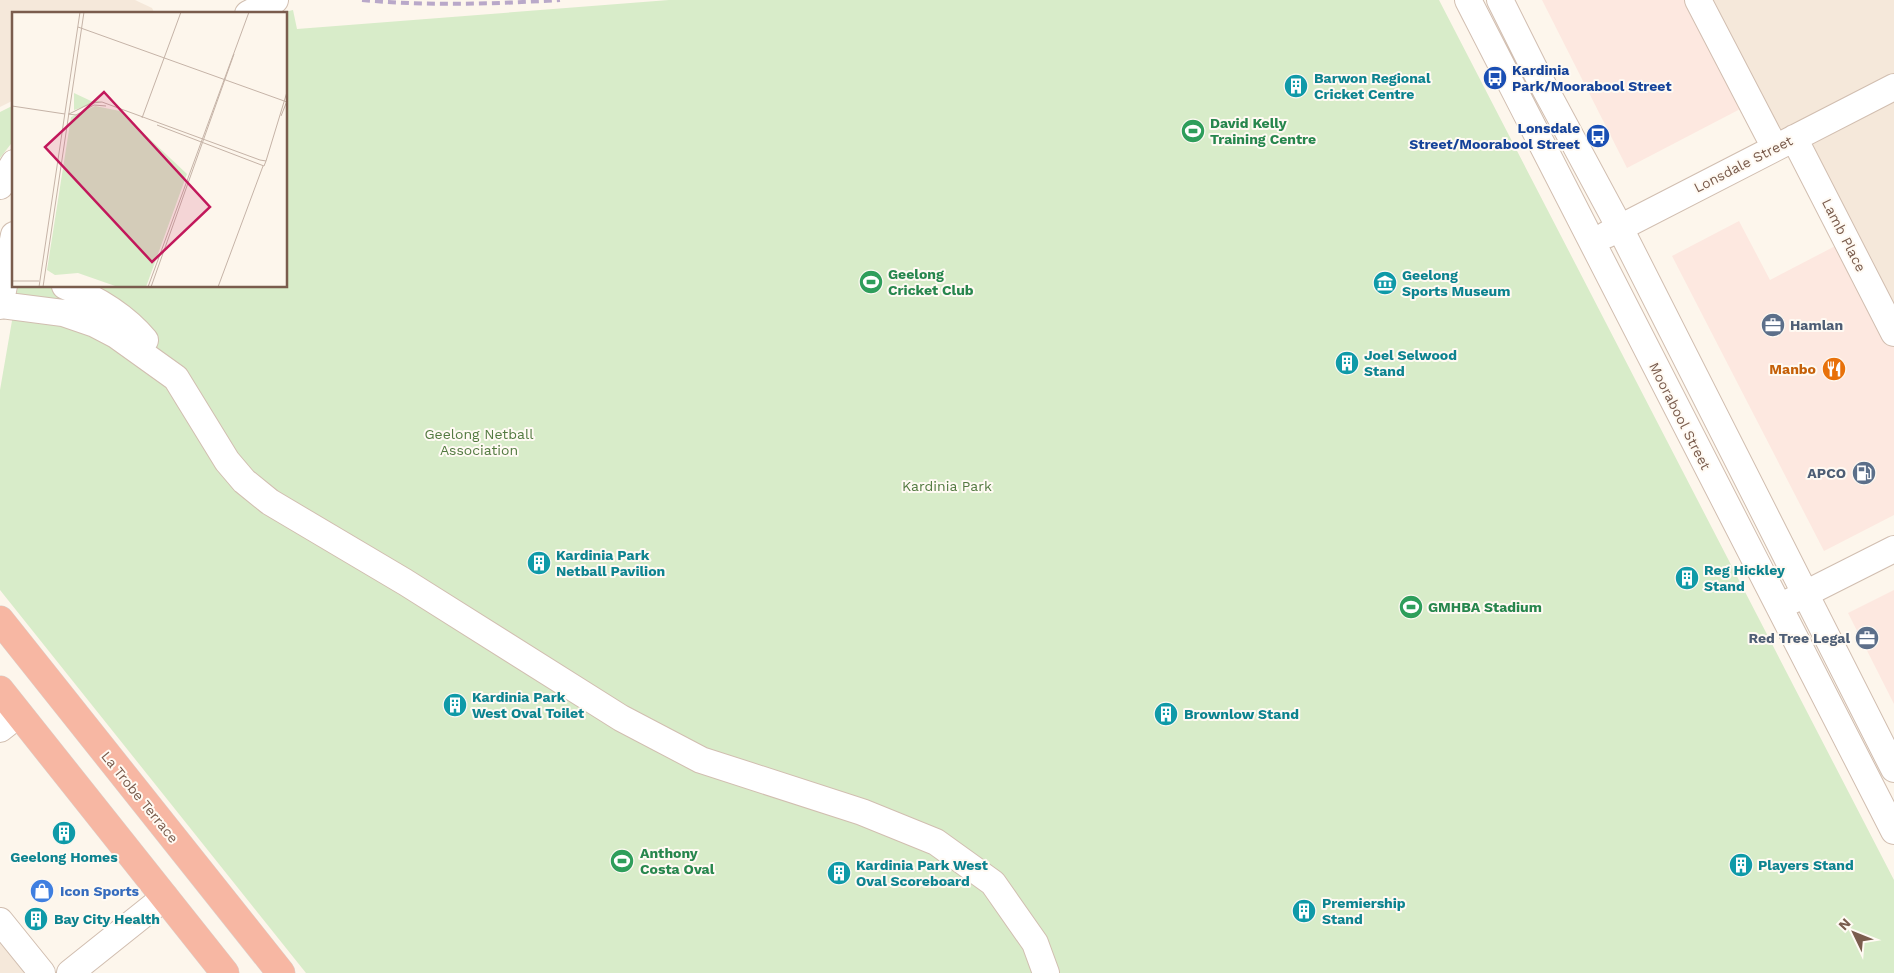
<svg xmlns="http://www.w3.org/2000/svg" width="1894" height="973" viewBox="0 0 1894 973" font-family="'Work Sans',sans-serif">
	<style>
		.residential { fill: #f5e8da }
		.commercial { fill: #fde8e0 }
		.green { fill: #d8ecc9 }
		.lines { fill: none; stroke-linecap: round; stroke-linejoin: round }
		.minor-casing { stroke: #d1beb0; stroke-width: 28 }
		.highway-casing { stroke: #dad1cd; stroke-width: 29 }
		.minor { stroke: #fff; stroke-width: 26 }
		.highway { stroke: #f7b7a3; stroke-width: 28 }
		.rail { stroke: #b9a8c9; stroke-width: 4; stroke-dasharray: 8 5; stroke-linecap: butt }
		.labels { text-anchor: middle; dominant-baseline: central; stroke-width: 4; stroke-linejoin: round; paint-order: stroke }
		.transit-label { font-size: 14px; font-weight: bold; fill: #164399; stroke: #fffaf3; text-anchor: start }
		.culture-label { font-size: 14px; font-weight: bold; fill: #0d838f; stroke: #fffaf3; text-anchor: start }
		.leisure-label { font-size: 14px; font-weight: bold; fill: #27864d; stroke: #fffaf3; text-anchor: start }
		.street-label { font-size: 14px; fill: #7a5c4d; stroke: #fffaf3 }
		.service-label { font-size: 14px; font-weight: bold; fill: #4e5e75; stroke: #fffaf3; text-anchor: end }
		.food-label { font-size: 14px; font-weight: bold; fill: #c56008; stroke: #fffaf3; text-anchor: end }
		.park-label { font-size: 14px; fill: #537a41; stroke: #fffaf3 }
		.shop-label { font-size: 14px; font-weight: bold; fill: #366cbe; stroke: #fffaf3; text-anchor: start }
		.inset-road { fill: none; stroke: #c5b3a7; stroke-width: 1 }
		.view { fill: #c2185b; fill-opacity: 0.15; stroke: #c2185b; stroke-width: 2.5 }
		.inset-edge { fill: none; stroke: #7a5c4d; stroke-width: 2.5 }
	</style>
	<rect width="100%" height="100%" fill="#fdf6ec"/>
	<!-- residential -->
	<path class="residential" d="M 0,0 L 135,0 L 152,8 L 155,14 L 14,14 L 14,100 L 0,107 Z
		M 1707,0 L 1894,0 L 1894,333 Z
		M 0,927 L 37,973 L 0,973 Z"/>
	<!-- commercial -->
	<path class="commercial" d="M 1542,0 L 1692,0 L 1746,106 L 1627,168 Z
		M 1739,221 L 1770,280 L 1841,243 L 1894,345 L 1894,515 L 1824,551 L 1672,256 Z
		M 1894,590 L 1894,704 L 1848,613 Z"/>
	<!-- green -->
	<path class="green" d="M 669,0 L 1439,0 L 1894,880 L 1894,973 L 306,973 L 0,590 L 0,390 L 18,286 L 286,286 L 286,14 L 281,13 L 293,10 L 297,29 Z
		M 14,105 L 14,140 L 0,158 L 0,112 Z"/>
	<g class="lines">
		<!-- minor casing -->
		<g class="minor-casing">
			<path id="minor" d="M 1468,0 L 1894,831
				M 1500,0 L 1536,72 L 1620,228 L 1894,769
				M 1698,0 L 1775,148
				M 248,14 L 275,0
				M 1794,138 L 1894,333
				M 0,186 L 14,163
				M 1606,235 L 1894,87
				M 65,286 C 95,298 124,315 145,340
				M 0,305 L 63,313 L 95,324 L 116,335 L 176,378 L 227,461 L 244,481 L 270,502 L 405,582 L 621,718 L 701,760 L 862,812 L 936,842 L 993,883 L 1035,943 L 1046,973
				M 0,306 L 14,235
				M 1791,601 L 1894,549
				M 0,729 L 19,714
				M 0,921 L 42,973
				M 70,973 L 165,897"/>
		</g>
		<!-- highway casing -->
		<g class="highway-casing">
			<path id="highway" d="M 0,620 L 281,973
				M 0,690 L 225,973"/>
		</g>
		<!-- minor -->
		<use href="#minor" class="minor"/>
		<!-- highway -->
		<use href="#highway" class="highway"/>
		<!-- rail -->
		<path class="rail" d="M 362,0 C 428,6 494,4 560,0"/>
	</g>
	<!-- icons -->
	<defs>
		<g id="bus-disc" transform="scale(1.25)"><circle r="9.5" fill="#1a4fb4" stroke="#fffaf3"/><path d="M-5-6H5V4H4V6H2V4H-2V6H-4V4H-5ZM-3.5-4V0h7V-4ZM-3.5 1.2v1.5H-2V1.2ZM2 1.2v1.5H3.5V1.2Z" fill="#fff"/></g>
		<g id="building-disc" transform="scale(1.25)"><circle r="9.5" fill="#0f9aa8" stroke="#fffaf3"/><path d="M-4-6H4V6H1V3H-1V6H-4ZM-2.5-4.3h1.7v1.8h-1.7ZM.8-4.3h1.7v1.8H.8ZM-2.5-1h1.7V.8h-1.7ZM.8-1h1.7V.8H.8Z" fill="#fff"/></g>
		<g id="stadium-disc" transform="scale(1.25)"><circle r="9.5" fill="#2e9e5b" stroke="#fffaf3"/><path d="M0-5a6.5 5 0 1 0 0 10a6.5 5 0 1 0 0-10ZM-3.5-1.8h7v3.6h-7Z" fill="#fff"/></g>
		<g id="museum-disc" transform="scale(1.25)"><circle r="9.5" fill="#0f9aa8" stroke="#fffaf3"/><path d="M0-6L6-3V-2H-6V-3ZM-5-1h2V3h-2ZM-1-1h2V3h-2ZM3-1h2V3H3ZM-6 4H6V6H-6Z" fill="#fff"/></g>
		<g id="office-disc" transform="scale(1.25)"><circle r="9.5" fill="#5c6f8a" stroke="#fffaf3"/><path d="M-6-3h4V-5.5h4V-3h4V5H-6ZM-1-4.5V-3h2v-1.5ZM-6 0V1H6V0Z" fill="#fff"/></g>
		<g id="restaurant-disc" transform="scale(1.25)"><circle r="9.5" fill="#e8710a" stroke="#fffaf3"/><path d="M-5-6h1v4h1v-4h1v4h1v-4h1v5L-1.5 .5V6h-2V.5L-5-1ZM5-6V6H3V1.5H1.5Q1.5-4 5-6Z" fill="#fff"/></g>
		<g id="fuel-disc" transform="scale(1.25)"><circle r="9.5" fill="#5c6f8a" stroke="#fffaf3"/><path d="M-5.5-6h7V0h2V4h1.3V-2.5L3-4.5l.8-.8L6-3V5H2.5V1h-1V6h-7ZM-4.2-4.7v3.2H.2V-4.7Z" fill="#fff"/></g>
		<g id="shop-disc" transform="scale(1.25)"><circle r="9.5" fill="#3f7fe0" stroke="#fffaf3"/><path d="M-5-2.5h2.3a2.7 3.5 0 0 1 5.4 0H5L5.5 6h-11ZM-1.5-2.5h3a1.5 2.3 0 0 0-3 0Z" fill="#fff"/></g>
	</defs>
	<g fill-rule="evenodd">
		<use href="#bus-disc" x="1495" y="78"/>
		<use href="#building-disc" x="1296" y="86"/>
		<use href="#stadium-disc" x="1193" y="131"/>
		<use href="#bus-disc" x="1598" y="136"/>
		<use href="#stadium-disc" x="871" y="282"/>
		<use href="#museum-disc" x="1385" y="283"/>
		<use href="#office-disc" x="1773" y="325"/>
		<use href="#building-disc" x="1347" y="363"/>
		<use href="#restaurant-disc" x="1834" y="369"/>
		<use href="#fuel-disc" x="1864" y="473"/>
		<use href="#building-disc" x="539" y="563"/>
		<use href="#building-disc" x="1687" y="578"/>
		<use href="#stadium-disc" x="1411" y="607"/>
		<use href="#office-disc" x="1867" y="638"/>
		<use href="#building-disc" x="455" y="705"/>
		<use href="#building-disc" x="1166" y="714"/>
		<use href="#building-disc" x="64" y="833"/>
		<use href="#stadium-disc" x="622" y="861"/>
		<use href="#building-disc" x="1741" y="865"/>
		<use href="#building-disc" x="839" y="873"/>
		<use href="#shop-disc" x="42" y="891"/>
		<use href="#building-disc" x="1304" y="911"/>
		<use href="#building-disc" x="36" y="919"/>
	</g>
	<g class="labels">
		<!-- transit labels -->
		<g class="transit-label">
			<text x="1512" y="70">Kardinia<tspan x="1512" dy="16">Park/Moorabool Street</tspan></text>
			<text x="1580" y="128" text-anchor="end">Lonsdale<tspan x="1580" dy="16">Street/Moorabool Street</tspan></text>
		</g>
		<!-- culture labels -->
		<g class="culture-label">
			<text x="1314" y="78">Barwon Regional<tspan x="1314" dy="16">Cricket Centre</tspan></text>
			<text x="1402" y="275">Geelong<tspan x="1402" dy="16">Sports Museum</tspan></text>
			<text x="1364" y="355">Joel Selwood<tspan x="1364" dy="16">Stand</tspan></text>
			<text x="556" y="555">Kardinia Park<tspan x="556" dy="16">Netball Pavilion</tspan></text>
			<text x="1704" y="570">Reg Hickley<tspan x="1704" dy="16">Stand</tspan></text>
			<text x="472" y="697">Kardinia Park<tspan x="472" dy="16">West Oval Toilet</tspan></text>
			<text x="1184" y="714">Brownlow Stand</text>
			<text x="64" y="857" text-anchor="middle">Geelong Homes</text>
			<text x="856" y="865">Kardinia Park West<tspan x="856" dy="16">Oval Scoreboard</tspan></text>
			<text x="1758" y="865">Players Stand</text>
			<text x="1322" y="903">Premiership<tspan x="1322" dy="16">Stand</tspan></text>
			<text x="54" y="919">Bay City Health</text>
		</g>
		<!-- leisure labels -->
		<g class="leisure-label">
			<text x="1210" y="123">David Kelly<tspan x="1210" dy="16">Training Centre</tspan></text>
			<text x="888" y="274">Geelong<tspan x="888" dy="16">Cricket Club</tspan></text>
			<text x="1428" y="607">GMHBA Stadium</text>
			<text x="640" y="853">Anthony<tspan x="640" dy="16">Costa Oval</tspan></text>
		</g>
		<!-- street labels -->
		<g class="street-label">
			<text transform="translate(1743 164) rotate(-27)">Lonsdale Street</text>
			<text transform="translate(1844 235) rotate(63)">Lamb Place</text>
			<text transform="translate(1680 416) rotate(63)">Moorabool Street</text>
			<text transform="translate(140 797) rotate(51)">La Trobe Terrace</text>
		</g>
		<!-- service labels -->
		<g class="service-label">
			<text x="1790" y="325" text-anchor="start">Hamlan</text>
			<text x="1846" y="473">APCO</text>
			<text x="1850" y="638">Red Tree Legal</text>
		</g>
		<!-- food labels -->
		<g class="food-label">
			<text x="1816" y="369">Manbo</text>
		</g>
		<!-- park labels -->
		<g class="park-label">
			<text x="479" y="434">Geelong Netball<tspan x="479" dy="16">Association</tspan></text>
			<text x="947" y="486">Kardinia Park</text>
		</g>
		<!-- shop labels -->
		<g class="shop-label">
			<text x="60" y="891">Icon Sports</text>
		</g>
	</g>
	<!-- overview -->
	<g transform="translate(12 12)">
		<rect width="275" height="275" fill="#fdf6ec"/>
		<path d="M 62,81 L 79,89 L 90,89 L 62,98 ZM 83,94 L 108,99 L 175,162 L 134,275 L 106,275 L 66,261 L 43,263 L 35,258 L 59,105 Z" fill="#d8ecc9"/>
		<path class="inset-road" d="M 66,15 L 275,90M 0,94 L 53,102M 56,102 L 64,103 L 82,93 L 94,94M 57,102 L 79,91 L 90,90 L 248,148M 269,104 L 275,89M 130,106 L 169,0M 145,113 L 252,154 L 254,149 L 248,148M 254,149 L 275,80M 0,269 L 27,269M 27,275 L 68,0M 31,275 L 72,0M 136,275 L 237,0M 139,275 L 222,42M 206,275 L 251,154"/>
		<path class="view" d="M 92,80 L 198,195 L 140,250 L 33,135 Z"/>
		<rect width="275" height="275" class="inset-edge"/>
	</g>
	<!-- north arrow -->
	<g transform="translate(1854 933) rotate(313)" stroke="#fffaf3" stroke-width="4" paint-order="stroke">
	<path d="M0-4L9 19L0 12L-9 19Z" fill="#7a5c4d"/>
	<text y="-8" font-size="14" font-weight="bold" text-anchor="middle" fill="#7a5c4d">N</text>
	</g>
</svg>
